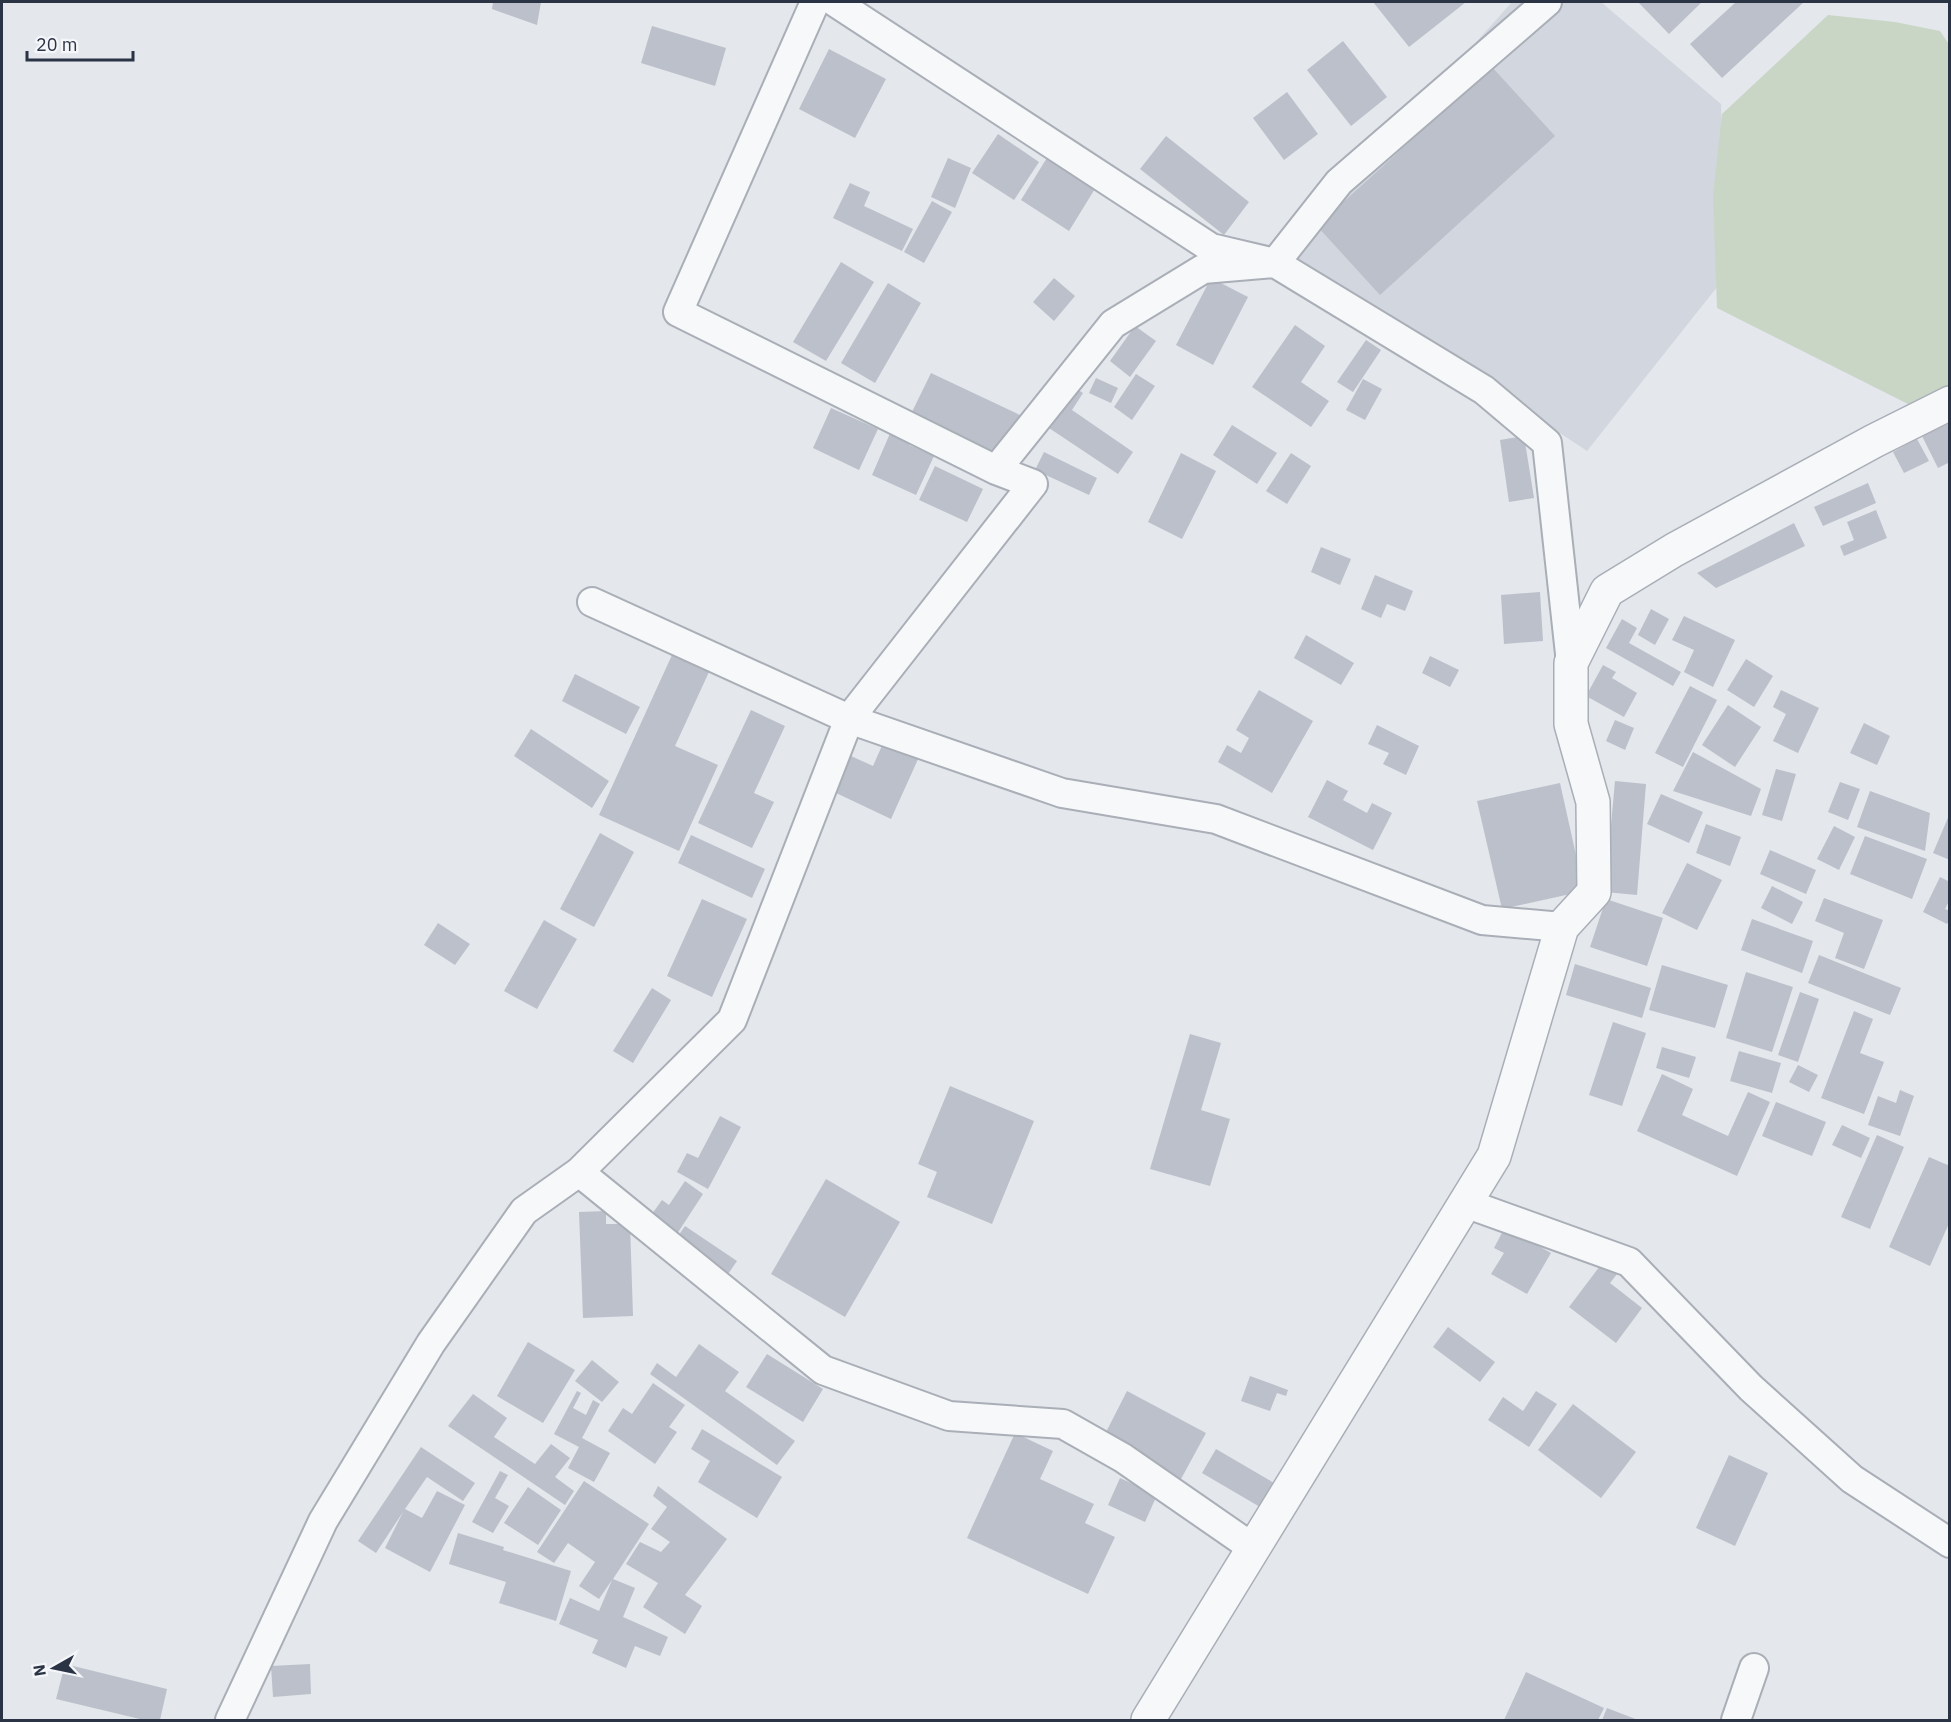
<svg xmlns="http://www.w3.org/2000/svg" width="1951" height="1722" viewBox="0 0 1951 1722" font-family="'IBM Plex Sans',sans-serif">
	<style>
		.built { fill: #d2d6de }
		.green { fill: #c9d6c5 }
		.building { fill: #bbc0ca }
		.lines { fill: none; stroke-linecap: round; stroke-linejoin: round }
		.minor-casing { stroke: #a9aeb7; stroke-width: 32 }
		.tertiary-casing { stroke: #a9aeb7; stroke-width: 36 }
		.minor { stroke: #f7f8fa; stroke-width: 28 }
		.tertiary { stroke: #f7f8fa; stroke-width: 33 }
	</style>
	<rect width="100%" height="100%" fill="#e4e7ec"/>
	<!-- built -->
	<path class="built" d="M 1512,2 L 1601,2 L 1721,104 L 1725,277 L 1587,451 L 1289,253 Z"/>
	<!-- green -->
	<path class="green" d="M 1828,15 L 1895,22 L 1940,31 L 1950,46 L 1949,391 L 1912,406 L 1717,308 L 1713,196 L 1722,114 Z"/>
	<!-- building -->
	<path class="building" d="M 493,2 L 541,2 L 537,25 L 492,9 Z
		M 1373,2 L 1466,2 L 1409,47 Z
		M 1638,2 L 1702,2 L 1669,34 Z
		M 1736,2 L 1804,2 L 1722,78 L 1690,44 Z
		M 652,26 L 726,48 L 715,86 L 641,63 Z
		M 1343,41 L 1387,97 L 1351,126 L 1307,70 Z
		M 829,49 L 886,79 L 855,138 L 799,109 Z
		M 1492,67 L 1555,136 L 1380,295 L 1317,226 Z
		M 1287,92 L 1318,134 L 1284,160 L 1253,118 Z
		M 998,134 L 1039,162 L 1014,200 L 972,173 Z
		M 1166,136 L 1249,202 L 1224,235 L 1140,169 Z
		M 1053,148 L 1101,179 L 1069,231 L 1021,200 Z
		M 948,158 L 971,168 L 955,208 L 931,197 Z
		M 850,183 L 870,192 L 864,206 L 913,229 L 902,251 L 833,218 Z
		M 932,201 L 952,212 L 924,263 L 904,252 Z
		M 841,262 L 874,282 L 826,361 L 793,342 Z
		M 1054,278 L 1075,296 L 1054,321 L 1033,302 Z
		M 1211,278 L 1248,297 L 1213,365 L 1176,345 Z
		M 888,283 L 921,303 L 875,383 L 841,363 Z
		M 1295,325 L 1325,346 L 1301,382 L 1329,401 L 1311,427 L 1252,387 Z
		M 1135,326 L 1156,341 L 1130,377 L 1110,361 Z
		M 1366,340 L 1381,350 L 1353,392 L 1337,382 Z
		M 931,373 L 1022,416 L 1003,458 L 911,414 Z
		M 1136,374 L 1155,386 L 1132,420 L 1114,407 Z
		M 1096,378 L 1118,388 L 1111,403 L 1089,393 Z
		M 1363,379 L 1382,389 L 1365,420 L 1346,410 Z
		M 1069,384 L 1083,393 L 1072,410 L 1133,452 L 1118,474 L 1043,424 Z
		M 831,408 L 878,429 L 859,470 L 813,448 Z
		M 895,422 L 915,431 L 909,445 L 934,456 L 916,495 L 872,475 Z
		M 1950,423 L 1950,462 L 1938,468 L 1922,436 Z
		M 1232,425 L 1277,453 L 1257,484 L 1213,455 Z
		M 1524,436 L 1534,498 L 1509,502 L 1500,440 Z
		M 1917,439 L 1929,461 L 1904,473 L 1893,452 Z
		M 1044,452 L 1097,478 L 1089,495 L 1035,470 Z
		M 1181,453 L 1216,471 L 1182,539 L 1148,522 Z
		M 1291,453 L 1311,466 L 1287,504 L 1266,491 Z
		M 935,466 L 983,489 L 967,522 L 919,500 Z
		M 1868,483 L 1876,503 L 1823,526 L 1814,507 Z
		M 1876,510 L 1887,538 L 1844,556 L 1840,546 L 1854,540 L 1847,522 Z
		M 1794,523 L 1805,546 L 1716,588 L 1697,573 Z
		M 1321,547 L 1351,559 L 1340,585 L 1311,572 Z
		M 1375,575 L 1413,591 L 1405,611 L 1387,604 L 1381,618 L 1361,609 Z
		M 1540,592 L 1543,641 L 1504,644 L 1501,595 Z
		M 1651,609 L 1669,619 L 1655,645 L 1638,635 Z
		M 1684,616 L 1735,640 L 1713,687 L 1684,672 L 1694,650 L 1672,640 Z
		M 1622,619 L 1637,628 L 1629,643 L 1681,672 L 1673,686 L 1606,648 Z
		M 1306,635 L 1354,663 L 1341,685 L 1294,658 Z
		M 677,644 L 714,661 L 675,746 L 718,765 L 679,851 L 599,815 Z
		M 1430,656 L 1459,670 L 1450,687 L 1422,673 Z
		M 1746,659 L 1773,676 L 1754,707 L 1727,690 Z
		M 1603,665 L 1616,672 L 1612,678 L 1637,693 L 1624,717 L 1586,696 Z
		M 575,674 L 640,707 L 626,734 L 562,701 Z
		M 1690,686 L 1717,700 L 1683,767 L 1655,753 Z
		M 1259,690 L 1313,721 L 1272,793 L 1218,762 L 1227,745 L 1241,753 L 1249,738 L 1236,730 Z
		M 1781,690 L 1819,708 L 1798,753 L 1773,741 L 1786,714 L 1773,707 Z
		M 1728,705 L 1761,727 L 1735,767 L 1702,745 Z
		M 751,710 L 785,726 L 754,793 L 774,802 L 752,848 L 698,823 Z
		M 1615,720 L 1634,728 L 1625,750 L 1606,741 Z
		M 1864,723 L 1890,736 L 1877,765 L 1850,753 Z
		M 1377,725 L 1419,746 L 1406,775 L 1383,764 L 1389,753 L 1368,744 Z
		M 531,729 L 609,781 L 592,808 L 514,756 Z
		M 884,741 L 919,757 L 891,819 L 834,792 L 851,756 L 873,766 Z
		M 1693,752 L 1761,789 L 1751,816 L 1673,791 Z
		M 1776,769 L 1796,774 L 1782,821 L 1762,815 Z
		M 1327,780 L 1348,791 L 1343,800 L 1367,813 L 1372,803 L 1392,813 L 1373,850 L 1308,817 Z
		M 1615,781 L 1646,784 L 1637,895 L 1605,892 Z
		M 1840,782 L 1860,789 L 1848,820 L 1828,812 Z
		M 1560,783 L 1584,891 L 1502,909 L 1477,801 Z
		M 1870,791 L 1930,813 L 1925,851 L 1857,827 Z
		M 1661,794 L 1703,812 L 1689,843 L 1647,824 Z
		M 1950,813 L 1950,860 L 1933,853 Z
		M 1706,824 L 1741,837 L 1730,866 L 1696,853 Z
		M 1834,826 L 1855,837 L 1839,870 L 1817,859 Z
		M 600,833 L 634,852 L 594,927 L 560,909 Z
		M 691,835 L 765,869 L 752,898 L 678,863 Z
		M 1865,836 L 1927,859 L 1912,899 L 1850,874 Z
		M 1770,850 L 1816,870 L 1806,894 L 1760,874 Z
		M 1687,863 L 1722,880 L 1697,930 L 1662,913 Z
		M 1940,877 L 1950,882 L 1950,899 L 1945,909 L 1950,911 L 1950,920 L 1947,924 L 1923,912 Z
		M 1772,886 L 1803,902 L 1792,924 L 1761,908 Z
		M 1824,898 L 1883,920 L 1864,969 L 1835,958 L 1844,933 L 1815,921 Z
		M 702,899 L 747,919 L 712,997 L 667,976 Z
		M 1606,899 L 1663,918 L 1647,966 L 1590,947 Z
		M 1752,919 L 1813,941 L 1802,973 L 1741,950 Z
		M 544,920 L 577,939 L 537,1009 L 504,991 Z
		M 438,923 L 470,944 L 455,965 L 424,945 Z
		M 1819,955 L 1901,988 L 1890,1015 L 1808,983 Z
		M 1575,964 L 1651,988 L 1642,1018 L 1566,995 Z
		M 1662,965 L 1728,985 L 1715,1028 L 1649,1010 Z
		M 1746,972 L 1793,987 L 1772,1052 L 1726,1038 Z
		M 652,988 L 671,1000 L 633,1063 L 613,1051 Z
		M 1800,992 L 1819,999 L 1798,1062 L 1778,1055 Z
		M 1854,1011 L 1873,1019 L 1860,1053 L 1884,1062 L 1864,1114 L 1821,1098 Z
		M 1613,1022 L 1646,1033 L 1622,1106 L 1589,1095 Z
		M 1190,1034 L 1221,1043 L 1201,1110 L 1230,1119 L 1210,1186 L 1150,1169 Z
		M 1662,1047 L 1696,1057 L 1689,1078 L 1656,1068 Z
		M 1739,1051 L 1781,1063 L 1772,1093 L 1730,1081 Z
		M 1798,1065 L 1818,1075 L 1809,1092 L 1789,1082 Z
		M 1662,1074 L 1693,1089 L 1682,1115 L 1728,1136 L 1748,1092 L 1770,1102 L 1737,1176 L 1637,1131 Z
		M 950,1086 L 1034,1121 L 992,1224 L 927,1197 L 937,1172 L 918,1164 Z
		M 1900,1090 L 1914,1096 L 1900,1136 L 1868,1125 L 1878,1096 L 1896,1103 Z
		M 1776,1102 L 1826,1122 L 1812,1156 L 1762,1136 Z
		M 720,1116 L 741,1127 L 708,1189 L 677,1172 L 687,1153 L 698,1158 Z
		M 1842,1125 L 1870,1138 L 1861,1158 L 1832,1145 Z
		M 1877,1135 L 1904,1147 L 1870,1229 L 1841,1217 Z
		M 1929,1157 L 1950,1166 L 1950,1221 L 1930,1266 L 1889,1247 Z
		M 826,1179 L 900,1222 L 845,1317 L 771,1274 Z
		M 685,1181 L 703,1194 L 675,1237 L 649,1218 L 662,1200 L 669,1205 Z
		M 606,1211 L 606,1224 L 630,1224 L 633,1316 L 583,1318 L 579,1212 Z
		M 685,1226 L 737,1261 L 726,1277 L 674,1242 Z
		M 1505,1227 L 1551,1253 L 1527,1294 L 1491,1274 L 1504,1253 L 1494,1248 Z
		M 1606,1258 L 1621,1269 L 1610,1283 L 1642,1308 L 1616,1343 L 1569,1307 Z
		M 1448,1327 L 1495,1362 L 1480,1382 L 1433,1347 Z
		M 528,1342 L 575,1370 L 543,1423 L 497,1396 Z
		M 699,1344 L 739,1372 L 725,1391 L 795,1441 L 777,1465 L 650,1374 L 657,1363 L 676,1377 Z
		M 767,1354 L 823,1389 L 803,1422 L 746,1387 Z
		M 592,1360 L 619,1382 L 602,1402 L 575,1381 Z
		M 1250,1376 L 1288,1390 L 1286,1396 L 1277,1393 L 1270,1411 L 1241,1401 Z
		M 653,1383 L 685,1405 L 669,1427 L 677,1432 L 655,1464 L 608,1431 L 623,1408 L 632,1414 Z
		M 577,1391 L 581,1393 L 573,1408 L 586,1415 L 593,1400 L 600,1404 L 582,1438 L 610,1453 L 594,1482 L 568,1468 L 579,1447 L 554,1434 Z
		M 1127,1391 L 1206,1433 L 1181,1479 L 1103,1438 Z
		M 1536,1391 L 1557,1404 L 1529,1447 L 1488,1420 L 1503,1397 L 1523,1411 Z
		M 473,1394 L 507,1418 L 494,1437 L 535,1464 L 551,1444 L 570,1458 L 555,1477 L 574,1491 L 565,1505 L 448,1426 Z
		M 1573,1404 L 1636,1452 L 1601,1498 L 1538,1450 Z
		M 702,1429 L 782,1477 L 757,1518 L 698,1482 L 710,1461 L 691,1449 Z
		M 1015,1433 L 1053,1451 L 1040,1479 L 1094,1504 L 1085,1523 L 1115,1537 L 1088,1594 L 967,1538 Z
		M 421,1447 L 475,1483 L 463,1501 L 427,1477 L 405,1509 L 422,1518 L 437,1491 L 465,1505 L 430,1572 L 385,1548 L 403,1512 L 376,1553 L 358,1541 Z
		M 1216,1449 L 1274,1483 L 1260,1507 L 1202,1473 Z
		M 1729,1455 L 1768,1473 L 1735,1546 L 1696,1528 Z
		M 500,1471 L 508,1475 L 495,1498 L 509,1506 L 493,1533 L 472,1522 Z
		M 1120,1478 L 1157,1495 L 1145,1522 L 1108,1505 Z
		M 584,1481 L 649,1524 L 613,1579 L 635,1588 L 623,1617 L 668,1637 L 660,1656 L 635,1646 L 626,1668 L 592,1653 L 598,1640 L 559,1624 L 570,1598 L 599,1611 L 612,1580 L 599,1599 L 579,1586 L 595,1562 L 568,1543 L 554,1563 L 537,1552 Z
		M 658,1486 L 727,1539 L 685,1595 L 702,1606 L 685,1634 L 643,1607 L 658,1583 L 626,1564 L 640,1542 L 661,1552 L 670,1542 L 651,1529 L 667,1507 L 653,1496 Z
		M 528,1487 L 561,1510 L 538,1545 L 504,1523 Z
		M 458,1533 L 504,1547 L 503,1550 L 571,1571 L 556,1621 L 499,1603 L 506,1582 L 449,1564 Z
		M 65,1664 L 167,1689 L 160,1720 L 144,1720 L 56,1699 Z
		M 310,1664 L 311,1694 L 273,1697 L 271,1666 Z
		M 1526,1672 L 1604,1708 L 1598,1720 L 1504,1720 Z
		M 1607,1708 L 1638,1720 L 1602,1720 Z"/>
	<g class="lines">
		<!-- minor casing -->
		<g class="minor-casing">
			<path id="minor" d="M 835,2 L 1211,248 L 1275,263 L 1484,390 L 1547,443 L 1571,663
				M 996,470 L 1113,324 L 1203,269 L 1275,263 L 1339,182 L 1547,2
				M 592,602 L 849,719 L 1062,793 L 1216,819 L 1482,920 L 1562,927
				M 579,1172 L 823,1370 L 949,1416 L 1063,1424 L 1123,1458 L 1253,1548
				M 1465,1203 L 1629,1262 L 1751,1388 L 1852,1479 L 1950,1543
				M 230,1720 L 323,1521 L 431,1343 L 524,1211 L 579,1172 L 732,1020 L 849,719 L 1033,484 L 996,470 L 678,312 L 815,2
				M 1736,1720 L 1754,1668"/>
		</g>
		<!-- tertiary casing -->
		<g class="tertiary-casing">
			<path id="tertiary" d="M 1148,1720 L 1494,1156 L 1562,927 L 1594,892 L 1593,802 L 1571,724 L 1571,663 L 1607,591 L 1674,550 L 1874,441 L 1950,403"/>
		</g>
		<!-- minor -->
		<use href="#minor" class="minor"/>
		<!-- tertiary -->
		<use href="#tertiary" class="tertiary"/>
	</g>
	<!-- border -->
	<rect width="1951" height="1722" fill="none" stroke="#2b3445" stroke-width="6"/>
	<!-- north arrow -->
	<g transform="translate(54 1668) rotate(261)" stroke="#f4f6f9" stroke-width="4.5" paint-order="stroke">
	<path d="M0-4.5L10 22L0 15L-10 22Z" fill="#2b3445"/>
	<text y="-9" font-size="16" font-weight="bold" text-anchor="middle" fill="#2b3445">N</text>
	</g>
	<!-- scale -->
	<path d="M27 51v9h106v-9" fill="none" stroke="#2b3445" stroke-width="3"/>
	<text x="36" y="51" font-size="18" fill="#2b3445" stroke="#f4f6f9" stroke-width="4.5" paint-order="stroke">20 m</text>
</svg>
